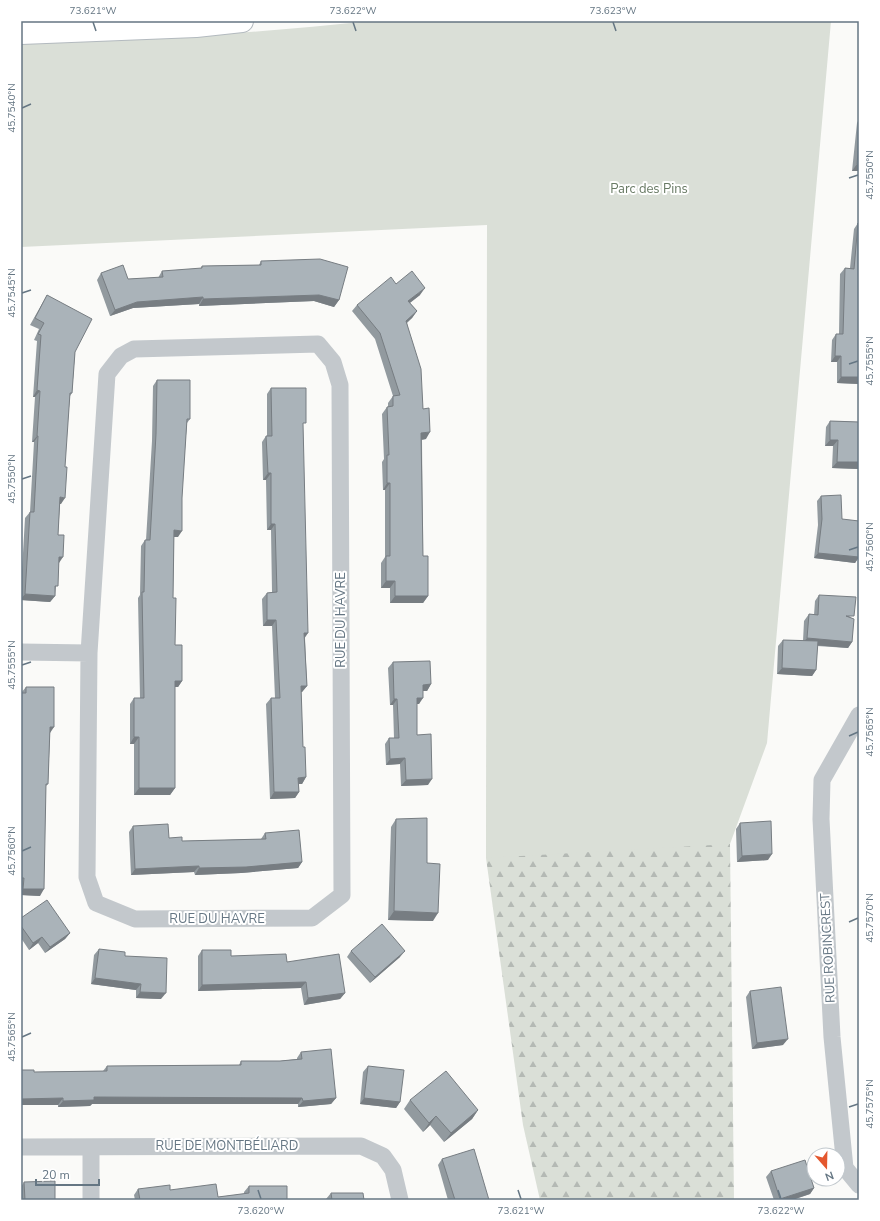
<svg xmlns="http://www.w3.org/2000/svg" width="880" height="1221" viewBox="0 0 880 1221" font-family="'Nunito Sans',sans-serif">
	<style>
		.forest { fill: url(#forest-firs) }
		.park { fill: #dadfd7 }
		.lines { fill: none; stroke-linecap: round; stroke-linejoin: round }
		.secondary-casing { stroke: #b3babf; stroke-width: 24 }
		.street { stroke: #c3c8cc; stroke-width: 17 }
		.secondary { stroke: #fff; stroke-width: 22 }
		.wall { fill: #929a9f }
		.shaded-wall { fill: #777d82 }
		.building { fill: #aab3b9; stroke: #777d82 }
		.ticks { fill: none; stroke: #657683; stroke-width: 1.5 }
		.labels { text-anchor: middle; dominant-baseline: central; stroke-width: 4; stroke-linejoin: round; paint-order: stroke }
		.park-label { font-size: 13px; fill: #687a64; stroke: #fff }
		.street-label { font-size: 13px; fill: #657683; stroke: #fff }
		.neatline { fill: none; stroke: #657683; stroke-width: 1.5 }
		.ticks-label { font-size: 10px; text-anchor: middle; fill: #657683 }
	</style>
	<defs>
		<pattern id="forest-firs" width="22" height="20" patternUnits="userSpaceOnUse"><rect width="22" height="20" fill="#dadfd7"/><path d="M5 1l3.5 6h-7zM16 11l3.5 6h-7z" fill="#b4b9b4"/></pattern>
	</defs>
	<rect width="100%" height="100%" fill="#fafaf8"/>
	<!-- forest -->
	<path class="forest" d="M 491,132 L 730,844 L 734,1200 L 540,1200 L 523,1125 L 486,858 Z"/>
	<!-- park -->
	<path class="park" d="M 371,21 L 831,21 L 767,743 L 730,844 L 486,858 L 487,225 L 21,247 L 21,44 C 138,41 254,33 371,21 Z"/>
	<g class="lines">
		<!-- secondary casing -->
		<g class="secondary-casing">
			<path id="secondary" d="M 21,33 L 196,26 L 242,21"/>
		</g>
		<!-- street -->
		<path class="street" d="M 318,344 L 333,362 L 340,385 L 342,895 L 312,918 L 135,919 L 96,903 L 87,877 L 89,653 L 107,374 L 121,356 L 134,349 Z
			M 21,652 L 89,653
			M 859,715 L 822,780 L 821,819 L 832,1037 L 845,1168 L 859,1185
			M 21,1147 L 361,1146 L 383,1156 L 393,1170 L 400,1200
			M 91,1200 L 91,1147"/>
		<!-- secondary -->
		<use href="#secondary" class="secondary"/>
	</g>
	<!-- wall -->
	<path class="wall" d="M 859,119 L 859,171 L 852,171 L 857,123 Z
		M 858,223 L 859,384 L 837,383 L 837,362 L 831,362 L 832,340 L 836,334 L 839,334 L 840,274 L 845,268 L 850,268 L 854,229 Z
		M 261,261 L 339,300 L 334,307 L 314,301 L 199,306 L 199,304 L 133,308 L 110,316 L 97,280 L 101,273 L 128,279 L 158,278 L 162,271 L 200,269 L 202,266 L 259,265 Z
		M 396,284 L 420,295 L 410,303 L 417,311 L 412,318 L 407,323 L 423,409 L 426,439 L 422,440 L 423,556 L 428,596 L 423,603 L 390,603 L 390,588 L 381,588 L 381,563 L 385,557 L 385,490 L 383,490 L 382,462 L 384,459 L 382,414 L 387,407 L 388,407 L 388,403 L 393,396 L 375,339 L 352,311 L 357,305 Z
		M 47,295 L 75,352 L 72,393 L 70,396 L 61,504 L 60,504 L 58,535 L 59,562 L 55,596 L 50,602 L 21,600 L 21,588 L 25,518 L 30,512 L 34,442 L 32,442 L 35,397 L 33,397 L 37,341 L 34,340 L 39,329 L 30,325 L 43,302 Z
		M 157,380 L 190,419 L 187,423 L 178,537 L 174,537 L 173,598 L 175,645 L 182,681 L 178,687 L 175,687 L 175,788 L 170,795 L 134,795 L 134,744 L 130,744 L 130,704 L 134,698 L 140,698 L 138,598 L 140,595 L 141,546 L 145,540 L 146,540 L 152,441 L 153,386 Z
		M 271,388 L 303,427 L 305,638 L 307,686 L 302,692 L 301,692 L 303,747 L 306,777 L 302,784 L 299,784 L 299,792 L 295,798 L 270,799 L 266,704 L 271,698 L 275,698 L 272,626 L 263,626 L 262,599 L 267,593 L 272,592 L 271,530 L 267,530 L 266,480 L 263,480 L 262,442 L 266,436 L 267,436 L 267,394 Z
		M 830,421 L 859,422 L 859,469 L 832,468 L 833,446 L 825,446 L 826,427 Z
		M 821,496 L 842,519 L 859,557 L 855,563 L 814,558 L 818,525 L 817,501 Z
		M 819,595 L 853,619 L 852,642 L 848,648 L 817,646 L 816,670 L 812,676 L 777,674 L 778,646 L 783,640 L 803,641 L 804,621 L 809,614 L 814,615 L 815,601 Z
		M 393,662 L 431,684 L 427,691 L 423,691 L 419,704 L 417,704 L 417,735 L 428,785 L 401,786 L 400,764 L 386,765 L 385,744 L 389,738 L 394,738 L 393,705 L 390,705 L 388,668 Z
		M 26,687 L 50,733 L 48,784 L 46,786 L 40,896 L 21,895 L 21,693 Z
		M 396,819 L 427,863 L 433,921 L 388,920 L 391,827 Z
		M 740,823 L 768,860 L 737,862 L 736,829 Z
		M 133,826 L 169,838 L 182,841 L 261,839 L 265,833 L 302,862 L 298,868 L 241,873 L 195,875 L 194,872 L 131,875 L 129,832 Z
		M 21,918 L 70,933 L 65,939 L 45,953 L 38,943 L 29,950 L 21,938 Z
		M 99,949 L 161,999 L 136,998 L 136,990 L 91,984 L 94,955 Z
		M 202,950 L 231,956 L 287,962 L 345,993 L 340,999 L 304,1005 L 301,988 L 198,991 L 198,956 Z
		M 351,951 L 400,957 L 370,983 L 347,957 Z
		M 750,991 L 783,1045 L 752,1049 L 746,997 Z
		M 301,1052 L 336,1098 L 331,1104 L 298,1107 L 298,1104 L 92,1104 L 90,1106 L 58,1107 L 58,1105 L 21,1105 L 21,1070 L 34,1072 L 103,1071 L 107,1066 L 239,1065 L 241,1061 L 280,1061 L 297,1059 L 297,1058 Z
		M 368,1066 L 400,1102 L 396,1108 L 360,1104 L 363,1072 Z
		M 410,1100 L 478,1110 L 472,1119 L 444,1142 L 430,1125 L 423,1132 L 404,1109 Z
		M 442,1159 L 489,1200 L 448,1200 L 438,1165 Z
		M 771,1171 L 814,1188 L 810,1194 L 792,1200 L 774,1200 L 766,1177 Z
		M 24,1182 L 55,1200 L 21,1200 L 21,1187 Z
		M 249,1186 L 287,1200 L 135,1200 L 134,1195 L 138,1189 L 170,1190 L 218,1197 L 244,1194 L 244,1192 Z
		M 331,1193 L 364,1200 L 327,1200 L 326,1199 Z"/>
	<!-- shaded-wall -->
	<path class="shaded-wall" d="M 857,164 L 859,165 L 859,171 L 852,171 Z
		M 425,288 L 420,295 L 403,308 L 408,301 Z
		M 319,295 L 339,300 L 334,307 L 314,301 L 199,306 L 203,299 Z
		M 203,297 L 199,304 L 133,308 L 110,316 L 115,310 L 137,302 Z
		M 417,311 L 412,318 L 401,327 L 406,321 Z
		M 835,356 L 841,356 L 837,362 L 831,362 Z
		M 841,377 L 859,377 L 859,384 L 837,383 Z
		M 37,390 L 40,391 L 35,397 L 33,397 Z
		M 430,432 L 426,439 L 417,440 L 421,433 Z
		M 37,436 L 38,436 L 34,442 L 32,442 Z
		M 830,440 L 838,440 L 833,446 L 825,446 Z
		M 837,462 L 859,462 L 859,469 L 832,468 Z
		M 268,473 L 271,473 L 266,480 L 263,480 Z
		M 387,483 L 390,483 L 385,490 L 383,490 Z
		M 60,497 L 65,498 L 61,504 L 56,504 Z
		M 271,524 L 275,524 L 271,530 L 267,530 Z
		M 174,530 L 182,531 L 178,537 L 170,537 Z
		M 818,553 L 859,557 L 855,563 L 814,558 Z
		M 59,557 L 63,557 L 59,563 Z
		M 386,581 L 395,581 L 390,588 L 381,588 Z
		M 25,594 L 55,596 L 50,602 L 21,600 L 21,599 Z
		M 395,596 L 428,596 L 423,603 L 390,603 Z
		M 267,620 L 276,620 L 272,626 L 263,626 Z
		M 304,633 L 308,633 L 304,639 Z
		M 807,638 L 852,642 L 848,648 L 802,644 Z
		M 782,668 L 816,670 L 812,676 L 777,674 Z
		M 175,681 L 182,681 L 178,687 L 170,687 Z
		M 431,684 L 427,691 L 419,691 L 423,685 Z
		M 301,686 L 307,686 L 302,692 L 296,693 Z
		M 417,698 L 423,698 L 419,704 L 412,704 Z
		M 394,699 L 397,699 L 393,705 L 390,705 Z
		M 50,727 L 54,727 L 50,733 Z
		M 134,737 L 139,737 L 134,744 L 130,744 Z
		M 405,758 L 400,764 L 386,765 L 390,759 Z
		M 306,777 L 302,784 L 294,784 L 298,778 Z
		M 432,779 L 428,785 L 401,786 L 406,780 Z
		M 139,788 L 175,788 L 170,795 L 134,795 Z
		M 274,792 L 299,792 L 295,798 L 270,799 Z
		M 772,854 L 768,860 L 737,862 L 742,856 Z
		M 302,862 L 298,868 L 241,873 L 195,875 L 199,868 Z
		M 199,866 L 194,872 L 131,875 L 135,869 Z
		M 23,889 L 44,889 L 40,896 L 21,895 L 21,892 Z
		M 394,911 L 438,913 L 433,921 L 388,920 Z
		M 70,933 L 65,939 L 45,953 L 50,947 Z
		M 42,937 L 38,943 L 29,950 L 33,943 Z
		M 405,951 L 400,957 L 370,983 L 375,977 Z
		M 95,978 L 141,984 L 136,990 L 91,984 Z
		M 306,982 L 301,988 L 198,991 L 202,985 Z
		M 140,992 L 166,993 L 161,999 L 136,998 Z
		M 345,993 L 340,999 L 304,1005 L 308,998 Z
		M 788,1039 L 783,1045 L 752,1049 L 757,1043 Z
		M 94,1097 L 302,1098 L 298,1104 L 92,1104 L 90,1106 L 58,1107 L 63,1101 Z
		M 63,1098 L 58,1105 L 21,1105 L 21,1099 Z
		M 336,1098 L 331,1104 L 298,1107 L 303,1101 Z
		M 364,1098 L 400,1102 L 396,1108 L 360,1104 Z
		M 478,1110 L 472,1119 L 444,1142 L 451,1133 Z
		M 436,1116 L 430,1125 L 423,1132 L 429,1123 Z
		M 814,1188 L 810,1194 L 792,1200 L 779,1200 L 780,1199 Z"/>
	<!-- building -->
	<path class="building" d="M 859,140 L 859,165 L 857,164 Z
		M 858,223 L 859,377 L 841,377 L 841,356 L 835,356 L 836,334 L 843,334 L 845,268 L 854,269 Z
		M 320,259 L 348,267 L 339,300 L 319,295 L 203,299 L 203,297 L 137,302 L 115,310 L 101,273 L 123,265 L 128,279 L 163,277 L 162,271 L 202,268 L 202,266 L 261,265 L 261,261 Z
		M 412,271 L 425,288 L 408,301 L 417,311 L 406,321 L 421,369 L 423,409 L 429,408 L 430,432 L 421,433 L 423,556 L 428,556 L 428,596 L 395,596 L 395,581 L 386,581 L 386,556 L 390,556 L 390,483 L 387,483 L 387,455 L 389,455 L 387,407 L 393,406 L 393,396 L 400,395 L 380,333 L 357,305 L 391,277 L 396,284 Z
		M 47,295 L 92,319 L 75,352 L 72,393 L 70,393 L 65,467 L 67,467 L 65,498 L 60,497 L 58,535 L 64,535 L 63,557 L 59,557 L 58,586 L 55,586 L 55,596 L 25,594 L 30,512 L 34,512 L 38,436 L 37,436 L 40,391 L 37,390 L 41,335 L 38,334 L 44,323 L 35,318 Z
		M 157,380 L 190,380 L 190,419 L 187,419 L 182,498 L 182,531 L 174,530 L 173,598 L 176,598 L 175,645 L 182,645 L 182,681 L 175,681 L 175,788 L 139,788 L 139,737 L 134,737 L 134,698 L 144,698 L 142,592 L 144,592 L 145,540 L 150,540 L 156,434 Z
		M 271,388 L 306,388 L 306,423 L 303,423 L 308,633 L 304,633 L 307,686 L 301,686 L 303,747 L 305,747 L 306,777 L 298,778 L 299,792 L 274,792 L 271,698 L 280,698 L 276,620 L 267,620 L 267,593 L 277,592 L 275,524 L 271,524 L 271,473 L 268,473 L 266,436 L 272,436 Z
		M 830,421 L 859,422 L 859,462 L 837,462 L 838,440 L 830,440 Z
		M 841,495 L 842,519 L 859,521 L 859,557 L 818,553 L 822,519 L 821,496 Z
		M 819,595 L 856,597 L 854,616 L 846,616 L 854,619 L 852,642 L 807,638 L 809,614 L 818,615 Z
		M 783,640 L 818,641 L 816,670 L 782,668 Z
		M 430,661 L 431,684 L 423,685 L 423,698 L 417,698 L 417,735 L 431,734 L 432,779 L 406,780 L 405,758 L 390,759 L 389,738 L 399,738 L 397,699 L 394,699 L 393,662 Z
		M 26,687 L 54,687 L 54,727 L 50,727 L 48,784 L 46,784 L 44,889 L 23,889 L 24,878 L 21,878 L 21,693 L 26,693 Z
		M 427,818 L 427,863 L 440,864 L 438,913 L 394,911 L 396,819 Z
		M 771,821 L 772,854 L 742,856 L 740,823 Z
		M 168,824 L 169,838 L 182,837 L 182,841 L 266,839 L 265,833 L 299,830 L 302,862 L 246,867 L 199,868 L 199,866 L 135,869 L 133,826 Z
		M 47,900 L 70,933 L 50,947 L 42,937 L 33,943 L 21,926 L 21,918 Z
		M 382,924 L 405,951 L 375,977 L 351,951 Z
		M 99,949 L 125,952 L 125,956 L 167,958 L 166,993 L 140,992 L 141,984 L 95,978 Z
		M 202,950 L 231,950 L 231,956 L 286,954 L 287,962 L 339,954 L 345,993 L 308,998 L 306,982 L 202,985 Z
		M 781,987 L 788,1039 L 757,1043 L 750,991 Z
		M 331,1049 L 336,1098 L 303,1101 L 302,1098 L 94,1097 L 94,1100 L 63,1101 L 63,1098 L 21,1099 L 21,1070 L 34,1070 L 34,1072 L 107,1071 L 107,1066 L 241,1065 L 241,1061 L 280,1061 L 302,1059 L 301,1052 Z
		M 368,1066 L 404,1070 L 400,1102 L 364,1098 Z
		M 446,1071 L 478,1110 L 451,1133 L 436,1116 L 429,1123 L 410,1100 Z
		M 474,1149 L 489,1200 L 455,1200 L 442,1159 Z
		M 805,1160 L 814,1188 L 780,1199 L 771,1171 Z
		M 55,1181 L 55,1200 L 25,1200 L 24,1182 Z
		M 216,1184 L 218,1197 L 249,1193 L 249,1186 L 287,1186 L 287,1200 L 140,1200 L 138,1189 L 170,1185 L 170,1190 Z
		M 331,1193 L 363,1193 L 364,1200 L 332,1200 Z"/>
	<!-- ticks -->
	<path class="ticks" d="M 93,22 L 96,31M 353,22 L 356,31M 613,22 L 616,31M 22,108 L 31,104M 849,178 L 858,175M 22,293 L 31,290M 849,364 L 858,361M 22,479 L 31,476M 849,550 L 858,547M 22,665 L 31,662M 849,736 L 858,732M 22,851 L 31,847M 849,922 L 858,918M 22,1037 L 31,1033M 849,1107 L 858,1104M 258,1190 L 261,1199M 518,1190 L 521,1199M 778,1190 L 781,1199"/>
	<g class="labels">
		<!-- park labels -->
		<g class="park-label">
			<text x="649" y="189">Parc des Pins</text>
		</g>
		<!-- street labels -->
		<g class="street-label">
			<text transform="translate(341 620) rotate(-90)">RUE DU HAVRE</text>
			<text x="217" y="919">RUE DU HAVRE</text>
			<text transform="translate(828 948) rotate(-93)">RUE ROBINCREST</text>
			<text x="227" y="1146">RUE DE MONTBÉLIARD</text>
		</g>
	</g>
	<!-- border -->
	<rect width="880" height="1221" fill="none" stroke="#ffffff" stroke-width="44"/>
	<!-- north arrow -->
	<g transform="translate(826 1167) rotate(160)"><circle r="19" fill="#ffffff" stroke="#c1c8cd"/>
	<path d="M0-3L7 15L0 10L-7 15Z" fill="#e4572e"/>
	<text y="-6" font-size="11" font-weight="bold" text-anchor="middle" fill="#657683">N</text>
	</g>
	<!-- scale -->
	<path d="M36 1179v6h63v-6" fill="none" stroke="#657683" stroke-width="2"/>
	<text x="42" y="1179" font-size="12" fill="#657683" stroke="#ffffff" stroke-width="3" paint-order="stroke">20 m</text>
	<rect x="22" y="22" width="836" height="1177" class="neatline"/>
	<g class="ticks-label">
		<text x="93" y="14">73.621°W</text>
		<text x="353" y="14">73.622°W</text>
		<text x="613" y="14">73.623°W</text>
		<text transform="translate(11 108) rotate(-90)" y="4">45.7540°N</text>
		<text transform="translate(869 175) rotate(-90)" y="4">45.7550°N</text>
		<text transform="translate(11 293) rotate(-90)" y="4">45.7545°N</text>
		<text transform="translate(869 361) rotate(-90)" y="4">45.7555°N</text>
		<text transform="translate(11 479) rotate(-90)" y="4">45.7550°N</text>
		<text transform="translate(869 547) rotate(-90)" y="4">45.7560°N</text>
		<text transform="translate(11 665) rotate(-90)" y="4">45.7555°N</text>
		<text transform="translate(869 732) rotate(-90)" y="4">45.7565°N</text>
		<text transform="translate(11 851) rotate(-90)" y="4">45.7560°N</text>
		<text transform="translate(869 918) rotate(-90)" y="4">45.7570°N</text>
		<text transform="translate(11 1037) rotate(-90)" y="4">45.7565°N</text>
		<text transform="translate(869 1104) rotate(-90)" y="4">45.7575°N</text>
		<text x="261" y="1214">73.620°W</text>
		<text x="521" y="1214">73.621°W</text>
		<text x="781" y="1214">73.622°W</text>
	</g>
</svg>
